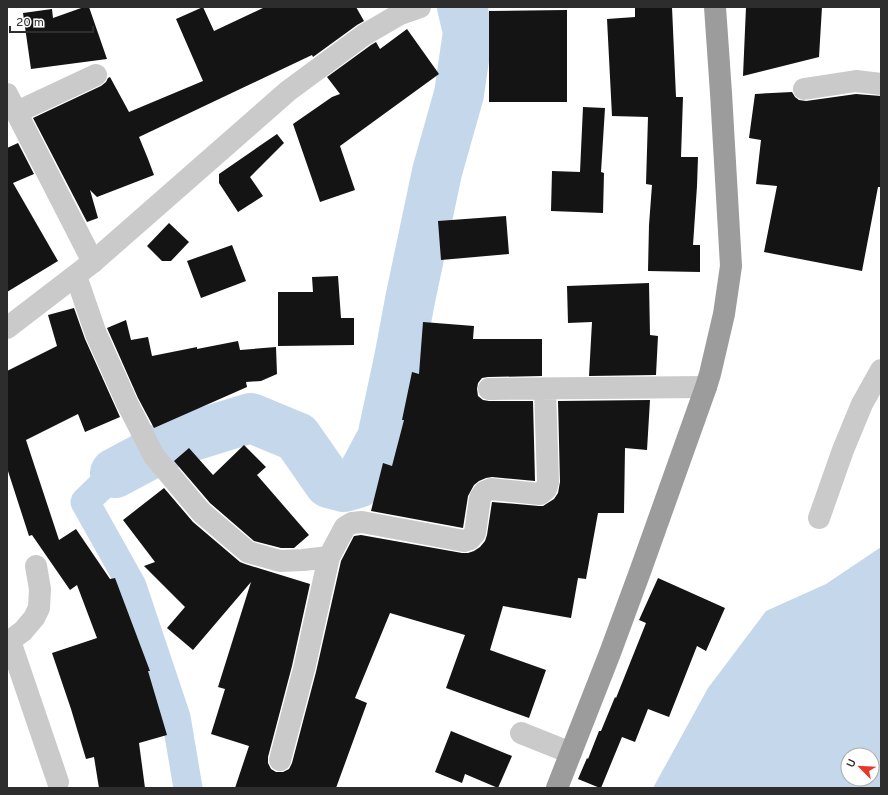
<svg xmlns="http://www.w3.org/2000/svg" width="888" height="795" viewBox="0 0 888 795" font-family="Overpass,sans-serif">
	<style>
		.water { fill: #c5d7eb; fill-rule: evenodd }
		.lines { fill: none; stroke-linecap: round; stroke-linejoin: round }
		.canal { stroke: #c5d7eb; stroke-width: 29 }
		.river { stroke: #c5d7eb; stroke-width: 50 }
		.building { fill: #141414 }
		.minor { stroke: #cacaca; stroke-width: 22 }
		.tertiary { stroke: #cacaca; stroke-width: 22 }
		.trunk { stroke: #9c9c9c; stroke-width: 22 }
	</style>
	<rect width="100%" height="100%" fill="#fff"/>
	<!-- water -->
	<path class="water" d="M 881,547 L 881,788 L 653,788 L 708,688 L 766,611 L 826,584 ZM 848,755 L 872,755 L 872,779 L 848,779 Z"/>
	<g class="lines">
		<!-- canal -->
		<path class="canal" d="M 115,473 L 85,502 L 132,586 L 176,717 L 188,788"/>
		<!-- river -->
		<path class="river" d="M 115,473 L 173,442 L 251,418 L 297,437 L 329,483 L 344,487 L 358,483 L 382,438 L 399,359 L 410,300 L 437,172 L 459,94 L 468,32 L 462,7"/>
	</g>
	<!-- building -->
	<path class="building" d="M 84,7 L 89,7 L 107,59 L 31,69 L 23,13 L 52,9 L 53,18 Z
		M 203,7 L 214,31 L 265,7 L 356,7 L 364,21 L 357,25 L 313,57 L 312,55 L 139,137 L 148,159 L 154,175 L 97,197 L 90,190 L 98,218 L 87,222 L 33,118 L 101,86 L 106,82 L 108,78 L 110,77 L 129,112 L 203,81 L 176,19 Z
		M 635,7 L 672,7 L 676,97 L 683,97 L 681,157 L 698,157 L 697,186 L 693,245 L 700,245 L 700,272 L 648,271 L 649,225 L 652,185 L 646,184 L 648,117 L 612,116 L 607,19 L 635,17 Z
		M 746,7 L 822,7 L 819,57 L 743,76 Z
		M 567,10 L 567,102 L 489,102 L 489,11 Z
		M 407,29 L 439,74 L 340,146 L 355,190 L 320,202 L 293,124 L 332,97 L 340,94 L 327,77 L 371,45 L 376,42 L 380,49 Z
		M 792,92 L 795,97 L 799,100 L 806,101 L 856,94 L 881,96 L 881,187 L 878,187 L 862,271 L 764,252 L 777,186 L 756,184 L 761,140 L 749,138 L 755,94 Z
		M 583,107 L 605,108 L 601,172 L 604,173 L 603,213 L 551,211 L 552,171 L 580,172 Z
		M 277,134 L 284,143 L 250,177 L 263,196 L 238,212 L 219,183 L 219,174 Z
		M 18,143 L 34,174 L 13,183 L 58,261 L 7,292 L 7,148 Z
		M 506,216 L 509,254 L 441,260 L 438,221 Z
		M 169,223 L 189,242 L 171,261 L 162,261 L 147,246 Z
		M 232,245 L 246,281 L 201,298 L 187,261 Z
		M 338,276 L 341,318 L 354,318 L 354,345 L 278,346 L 278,292 L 313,292 L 312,277 Z
		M 649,283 L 650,335 L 658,336 L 656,375 L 589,376 L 592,322 L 568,323 L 567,286 Z
		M 74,308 L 85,339 L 120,417 L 85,432 L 78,414 L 26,440 L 59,540 L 76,529 L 110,579 L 115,578 L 150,671 L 148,671 L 167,735 L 139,743 L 145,788 L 99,788 L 94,757 L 86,759 L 71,709 L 52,653 L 97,638 L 77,585 L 70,590 L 32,535 L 29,536 L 7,468 L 7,371 L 57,346 L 48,315 Z
		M 126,320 L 131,340 L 148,337 L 152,356 L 197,347 L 197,349 L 238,341 L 240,350 L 276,347 L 277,374 L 261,381 L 246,382 L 247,387 L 154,428 L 138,398 L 107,328 Z
		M 423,322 L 474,326 L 473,339 L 542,339 L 542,376 L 488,377 L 482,378 L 478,383 L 477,389 L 478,396 L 483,400 L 489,401 L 533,401 L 535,481 L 492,477 L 486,478 L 479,481 L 474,485 L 468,496 L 463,528 L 371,511 L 383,463 L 392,466 L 404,420 L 402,420 L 412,372 L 419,374 Z
		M 650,400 L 647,450 L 625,448 L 624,513 L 598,513 L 586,579 L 578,578 L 571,618 L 503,606 L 490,650 L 546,670 L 529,718 L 446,688 L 465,635 L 390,613 L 355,698 L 367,703 L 336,788 L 235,788 L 249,746 L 211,734 L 225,689 L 218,687 L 251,582 L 193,650 L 167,628 L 185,607 L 144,566 L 155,562 L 123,520 L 164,488 L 193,522 L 240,562 L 245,564 L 310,584 L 292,666 L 268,757 L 268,763 L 271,769 L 276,772 L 283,772 L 289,769 L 292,763 L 316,672 L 341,561 L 354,536 L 361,535 L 462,553 L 468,553 L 474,551 L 480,547 L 485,541 L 487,535 L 492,502 L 539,506 L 543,506 L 554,499 L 558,493 L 560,482 L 558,401 Z
		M 244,445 L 266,467 L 257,475 L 309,535 L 294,548 L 281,548 L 254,541 L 210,503 L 174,461 L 189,448 L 213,475 Z
		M 658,578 L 725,608 L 706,651 L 697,646 L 669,717 L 648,709 L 635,742 L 622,737 L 601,788 L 600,788 L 578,779 L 587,758 L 588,759 L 599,731 L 601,731 L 615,697 L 616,698 L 646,623 L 639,620 Z
		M 451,731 L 512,756 L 498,788 L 465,774 L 462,783 L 435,772 Z"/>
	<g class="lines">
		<!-- minor -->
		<path class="minor" d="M 804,89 L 856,81 L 881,84
			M 7,94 L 93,262
			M 17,112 L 96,75
			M 76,276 L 96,334 L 127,403 L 154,456 L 201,512 L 248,552 L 280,561 L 303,560 L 329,557 L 345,527 L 352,523 L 362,522 L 464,541 L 470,539 L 475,533 L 480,498 L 484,492 L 491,489 L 540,494 L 546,489 L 548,482 L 545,389
			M 489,389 L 706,387
			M 819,518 L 843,450 L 862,404 L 881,370
			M 10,641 L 58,782
			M 7,643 L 23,631 L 34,618 L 39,608 L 40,589 L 36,566
			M 521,733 L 571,753
			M 280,760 L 304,669 L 329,557"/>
		<!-- tertiary -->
		<path class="tertiary" d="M 7,328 L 93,262 L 288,91 L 364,35 L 400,14 L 420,7"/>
		<!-- trunk -->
		<path class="trunk" d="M 557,788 L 610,653 L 641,569 L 706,387 L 710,374 L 724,314 L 731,266 L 721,93 L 715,7"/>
	</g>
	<!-- border -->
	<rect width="888" height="795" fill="none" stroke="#2d2d2d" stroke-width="16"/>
	<!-- north arrow -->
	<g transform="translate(860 767) rotate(294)"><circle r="19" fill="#ffffff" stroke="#ababab"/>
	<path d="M0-3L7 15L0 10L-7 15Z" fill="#e8372a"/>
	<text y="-6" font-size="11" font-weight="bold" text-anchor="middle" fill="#2d2d2d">U</text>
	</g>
	<!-- scale -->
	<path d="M10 26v6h83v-6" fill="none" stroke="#2d2d2d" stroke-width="2"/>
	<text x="16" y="26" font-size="12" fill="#2d2d2d" stroke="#ffffff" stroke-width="3" paint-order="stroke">20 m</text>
</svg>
